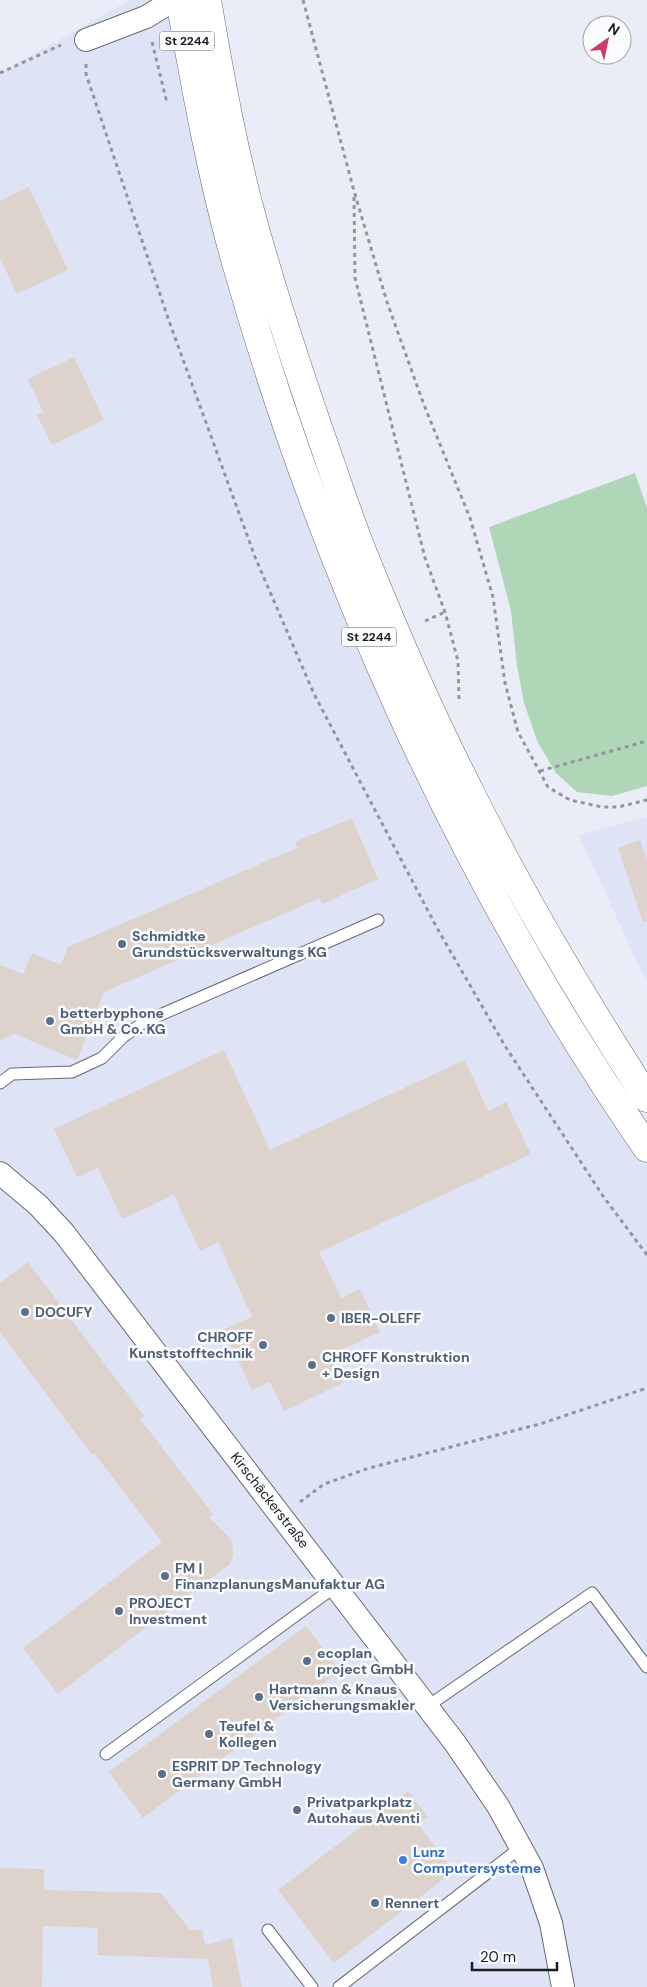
<svg xmlns="http://www.w3.org/2000/svg" width="647" height="1987" viewBox="0 0 647 1987" font-family="'DM Sans',sans-serif">
	<style>
		.built { fill: #dee3f5 }
		.green { fill: #afd6b7 }
		.building { fill: #ded2cc }
		.lines { fill: none; stroke-linecap: round; stroke-linejoin: round }
		.lane-casing { stroke: #686a74; stroke-width: 13 }
		.street-casing { stroke: #686a74; stroke-width: 24 }
		.primary-casing { stroke: #686a74; stroke-width: 29 }
		.path { stroke: #93959d; stroke-width: 3; stroke-dasharray: 4 4; stroke-linecap: butt }
		.lane { stroke: #fff; stroke-width: 11 }
		.street { stroke: #fff; stroke-width: 22 }
		.primary { stroke: #fff; stroke-width: 28 }
		.service-dot { fill: #5c6f8a; stroke: #fafbfd; stroke-width: 2 }
		.shop-dot { fill: #3f7fe0; stroke: #fafbfd; stroke-width: 2 }
		.labels { text-anchor: middle; dominant-baseline: central; stroke-width: 5; stroke-linejoin: round; paint-order: stroke }
		.shield { fill: #fafbfd; stroke: #5f6063; stroke-width: 1 }
		.shield-label { font-size: 12px; font-weight: bold; fill: #1c1d21 }
		.service-label { font-size: 14px; font-weight: bold; fill: #4e5e75; stroke: #fafbfd; text-anchor: start }
		.street-label { font-size: 14px; fill: #1c1d21; stroke: #fafbfd }
		.shop-label { font-size: 14px; font-weight: bold; fill: #366cbe; stroke: #fafbfd; text-anchor: start }
	</style>
	<rect width="100%" height="100%" fill="#eaedf8"/>
	<!-- built -->
	<path class="built" d="M 130,0 L 208,0 L 294,400 L 510,893 L 598,1049 L 647,1129 L 647,1987 L 0,1987 L 0,73 Z
		M 647,817 L 647,979 L 641,971 L 579,835 Z"/>
	<!-- green -->
	<path class="green" d="M 635,473 L 647,508 L 647,786 L 612,796 L 577,792 L 556,773 L 538,743 L 524,703 L 517,666 L 511,611 L 489,527 Z"/>
	<!-- building -->
	<path class="building" d="M 29,187 L 68,270 L 17,294 L 0,258 L 0,201 Z
		M 74,357 L 104,420 L 52,445 L 37,415 L 43,412 L 28,379 Z
		M 352,818 L 378,879 L 322,904 L 320,898 L 104,992 L 77,1060 L 14,1034 L 0,1040 L 0,965 L 23,974 L 32,953 L 61,965 L 68,947 L 297,848 L 295,842 Z
		M 640,840 L 647,859 L 647,921 L 643,922 L 618,848 Z
		M 224,1050 L 270,1150 L 465,1060 L 488,1111 L 506,1102 L 531,1154 L 319,1252 L 341,1298 L 360,1289 L 380,1332 L 330,1355 L 343,1383 L 284,1411 L 270,1382 L 252,1390 L 224,1330 L 252,1317 L 218,1242 L 200,1251 L 174,1195 L 122,1219 L 98,1168 L 77,1177 L 54,1129 Z
		M 28,1262 L 144,1416 L 140,1419 L 213,1514 L 209,1517 L 231,1539 L 233,1548 L 233,1556 L 230,1564 L 223,1569 L 58,1694 L 23,1648 L 162,1542 L 94,1453 L 92,1455 L 0,1332 L 0,1283 Z
		M 306,1626 L 340,1671 L 143,1818 L 109,1772 Z
		M 408,1791 L 428,1817 L 418,1824 L 454,1871 L 334,1963 L 278,1890 Z
		M 0,1868 L 44,1869 L 44,1890 L 161,1893 L 190,1930 L 202,1930 L 208,1959 L 97,1955 L 98,1928 L 43,1926 L 42,1987 L 0,1987 Z
		M 232,1938 L 242,1987 L 213,1987 L 205,1945 Z"/>
	<g class="lines">
		<!-- lane casing -->
		<g class="lane-casing">
			<path id="lane" d="M 0,1083 L 12,1074 L 72,1072 L 102,1058 L 123,1037 L 144,1022 L 378,920
				M 428,1706 L 592,1593 L 647,1667
				M 106,1754 L 336,1586
				M 268,1930 L 312,1987
				M 339,1987 L 520,1848"/>
		</g>
		<!-- street casing -->
		<g class="street-casing">
			<path id="street" d="M 86,40 L 146,17 L 174,0
				M 0,1173 L 38,1205 L 64,1233 L 455,1743 L 498,1806 L 532,1868 L 551,1923 L 563,1987"/>
		</g>
		<!-- primary casing -->
		<g class="primary-casing">
			<path id="primary" d="M 180,0 C 195,84 210,169 233,252 C 322,569 460,876 647,1148
				M 207,0 C 220,77 234,154 255,229 C 277,307 303,385 330,462 C 342,496 353,530 367,563 C 399,643 434,722 473,798 C 525,902 584,1001 647,1098"/>
		</g>
		<!-- path -->
		<path class="path" d="M 303,0 L 354,191 L 387,302 L 424,405 L 470,518 L 493,597 L 505,683 L 518,732 L 548,787 L 570,800 L 602,807 L 618,807 L 647,800
			M 152,42 L 166,99 L 171,99
			M 86,64 L 86,74 L 169,321 L 255,557 L 314,694 L 437,928 L 505,1046 L 603,1196 L 647,1255
			M 0,73 L 61,45
			M 354,197 L 355,278 L 425,558 L 445,612 L 458,661 L 459,702
			M 425,621 L 445,612
			M 540,771 L 647,741
			M 300,1502 L 324,1484 L 369,1468 L 540,1424 L 647,1388"/>
		<!-- lane -->
		<use href="#lane" class="lane"/>
		<!-- street -->
		<use href="#street" class="street"/>
		<!-- primary -->
		<use href="#primary" class="primary"/>
	</g>
	<!-- markers -->
	<g class="service-dot">
		<circle cx="122" cy="944" r="5"/>
		<circle cx="50" cy="1021" r="5"/>
		<circle cx="25" cy="1312" r="5"/>
		<circle cx="331" cy="1318" r="5"/>
		<circle cx="263" cy="1345" r="5"/>
		<circle cx="312" cy="1365" r="5"/>
		<circle cx="165" cy="1576" r="5"/>
		<circle cx="119" cy="1611" r="5"/>
		<circle cx="307" cy="1661" r="5"/>
		<circle cx="259" cy="1697" r="5"/>
		<circle cx="209" cy="1734" r="5"/>
		<circle cx="162" cy="1774" r="5"/>
		<circle cx="297" cy="1810" r="5"/>
		<circle cx="375" cy="1903" r="5"/>
	</g>
	<circle class="shop-dot" cx="403" cy="1860" r="5"/>
	<g class="labels">
		<!-- shield labels -->
		<g class="shield">
			<rect x="159.5" y="31.5" width="55" height="19" rx="4"/>
			<rect x="341.5" y="627.5" width="55" height="19" rx="4"/>
		</g>
		<g class="shield-label">
			<text x="187" y="41">St 2244</text>
			<text x="369" y="637">St 2244</text>
		</g>
		<!-- service labels -->
		<g class="service-label">
			<text x="132" y="936">Schmidtke<tspan x="132" dy="16">Grundstücksverwaltungs KG</tspan></text>
			<text x="60" y="1013">betterbyphone<tspan x="60" dy="16">GmbH &amp; Co. KG</tspan></text>
			<text x="35" y="1312">DOCUFY</text>
			<text x="341" y="1318">IBER-OLEFF</text>
			<text x="253" y="1337" text-anchor="end">CHROFF<tspan x="253" dy="16">Kunststofftechnik</tspan></text>
			<text x="322" y="1357">CHROFF Konstruktion<tspan x="322" dy="16">+ Design</tspan></text>
			<text x="175" y="1568">FM |<tspan x="175" dy="16">FinanzplanungsManufaktur AG</tspan></text>
			<text x="129" y="1603">PROJECT<tspan x="129" dy="16">Investment</tspan></text>
			<text x="317" y="1653">ecoplan<tspan x="317" dy="16">project GmbH</tspan></text>
			<text x="269" y="1689">Hartmann &amp; Knaus<tspan x="269" dy="16">Versicherungsmakler</tspan></text>
			<text x="219" y="1726">Teufel &amp;<tspan x="219" dy="16">Kollegen</tspan></text>
			<text x="172" y="1766">ESPRIT DP Technology<tspan x="172" dy="16">Germany GmbH</tspan></text>
			<text x="307" y="1802">Privatparkplatz<tspan x="307" dy="16">Autohaus Aventi</tspan></text>
			<text x="385" y="1903">Rennert</text>
		</g>
		<!-- street labels -->
		<g class="street-label">
			<text transform="translate(270 1500) rotate(52)">Kirschäckerstraße</text>
		</g>
		<!-- shop labels -->
		<g class="shop-label">
			<text x="413" y="1852">Lunz<tspan x="413" dy="16">Computersysteme</tspan></text>
		</g>
	</g>
	<!-- north arrow -->
	<g transform="translate(607 40) rotate(33)"><circle r="24" fill="#fafbfd" stroke="#a1a2a5"/>
	<path d="M0-4L9 19L0 12L-9 19Z" fill="#cb3d69"/>
	<text y="-8" font-size="14" font-weight="bold" text-anchor="middle" fill="#1c1d21">N</text>
	</g>
	<!-- scale -->
	<path d="M472 1962v8h85v-8" fill="none" stroke="#1c1d21" stroke-width="2.5"/>
	<text x="480" y="1962" font-size="15" fill="#1c1d21" stroke="#fafbfd" stroke-width="4" paint-order="stroke">20 m</text>
</svg>
